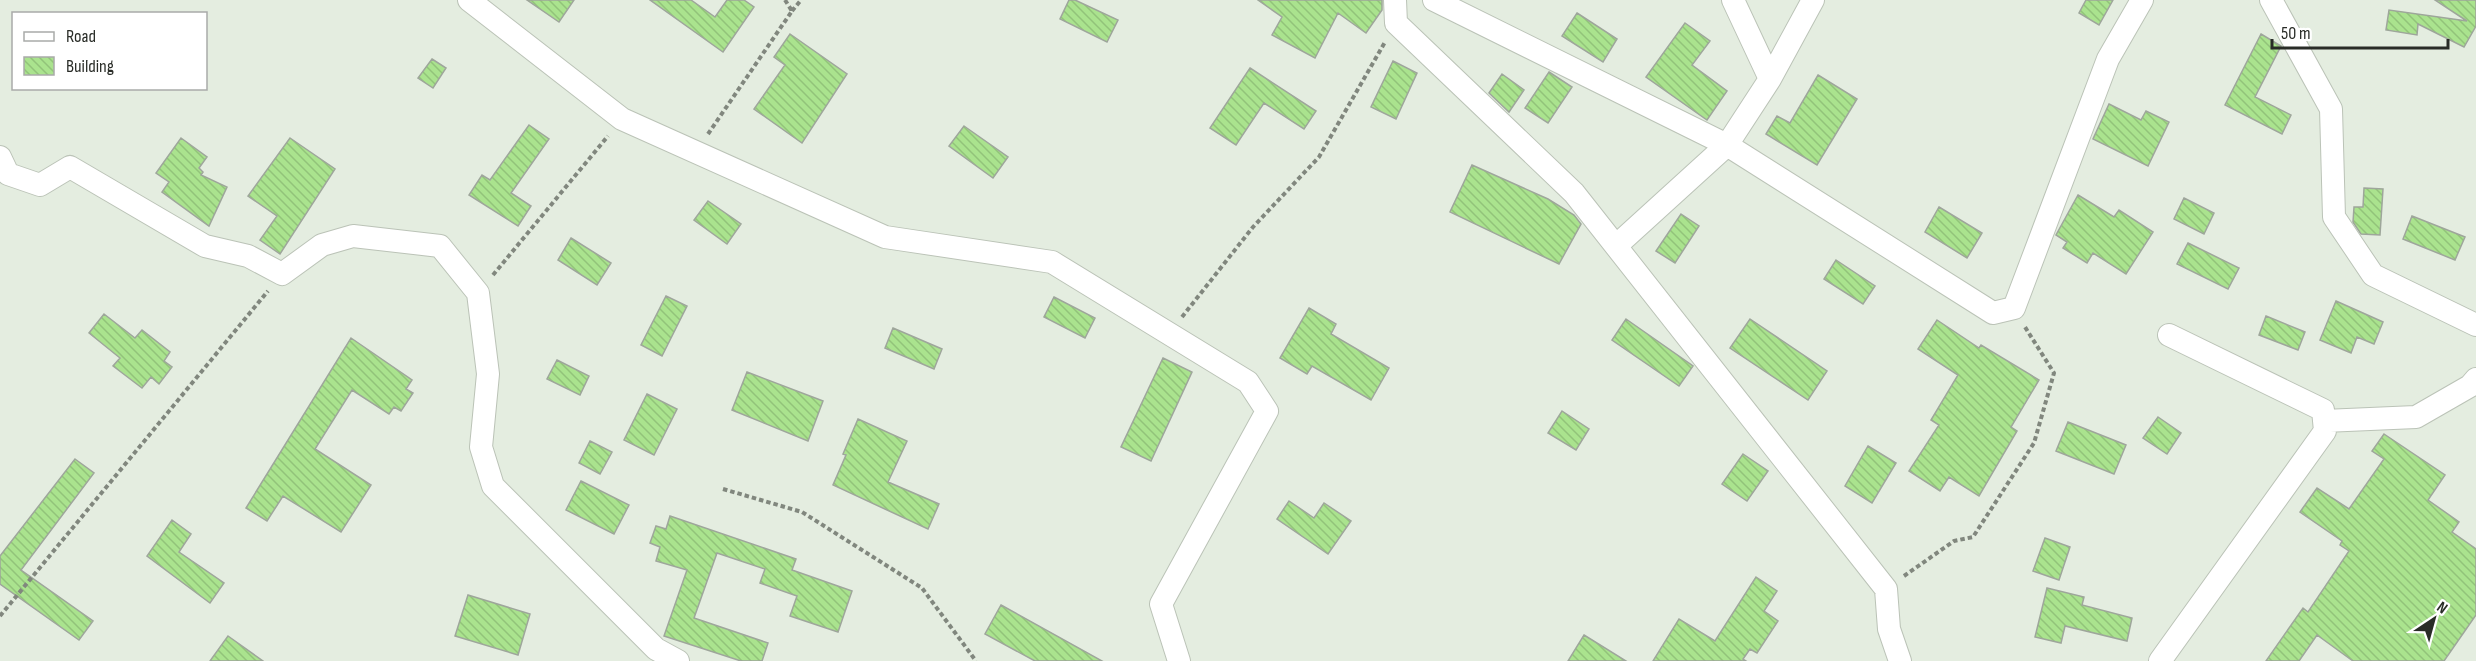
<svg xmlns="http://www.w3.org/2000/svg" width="2476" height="661" viewBox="0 0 2476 661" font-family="'Sofia Sans Condensed',sans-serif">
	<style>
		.building { fill: url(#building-back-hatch); stroke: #9ea69b; stroke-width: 1.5 }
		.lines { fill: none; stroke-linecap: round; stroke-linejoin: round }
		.minor-casing { stroke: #bbc3b7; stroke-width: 24 }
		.path { stroke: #81877e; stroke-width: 4; stroke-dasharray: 4.5 3; stroke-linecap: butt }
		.minor { stroke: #fff; stroke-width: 22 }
	</style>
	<defs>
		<pattern id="building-back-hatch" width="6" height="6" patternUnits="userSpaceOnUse" patternTransform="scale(1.5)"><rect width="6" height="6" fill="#aae38e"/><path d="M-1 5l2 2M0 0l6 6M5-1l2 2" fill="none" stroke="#92c37a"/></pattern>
	</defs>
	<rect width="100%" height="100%" fill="#e4ede0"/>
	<!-- building -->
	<path class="building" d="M 527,0 L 574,0 L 559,22 Z
		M 650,0 L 691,0 L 715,17 L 727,0 L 744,0 L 754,7 L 723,52 Z
		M 1069,0 L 1075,0 L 1118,20 L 1107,42 L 1060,19 Z
		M 1258,0 L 1382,0 L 1382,10 L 1366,33 L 1338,13 L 1315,58 L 1272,35 L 1282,17 Z
		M 2086,0 L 2113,0 L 2099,25 L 2079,13 Z
		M 2435,0 L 2476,0 L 2476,26 L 2464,47 L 2418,24 L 2417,35 L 2386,30 L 2389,10 L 2467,21 Z
		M 1577,13 L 1617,39 L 1603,62 L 1562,36 Z
		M 1685,23 L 1710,41 L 1692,65 L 1727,91 L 1707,120 L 1646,77 Z
		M 790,34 L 847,74 L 802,143 L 754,109 L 785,65 L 774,57 Z
		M 2261,34 L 2281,46 L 2255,97 L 2291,115 L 2282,134 L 2225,105 Z
		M 432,59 L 446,68 L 433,88 L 418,78 Z
		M 1393,61 L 1417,73 L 1396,119 L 1371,107 Z
		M 1250,68 L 1316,111 L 1304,129 L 1264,103 L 1236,145 L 1210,128 Z
		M 1549,72 L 1572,87 L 1548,123 L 1525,108 Z
		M 1502,74 L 1524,90 L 1509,112 L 1489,93 Z
		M 1818,75 L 1857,99 L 1817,165 L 1766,134 L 1777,116 L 1790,123 Z
		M 2109,104 L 2141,120 L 2146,111 L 2169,122 L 2148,166 L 2093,139 Z
		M 529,125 L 549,139 L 511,193 L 531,206 L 518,226 L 469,195 L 482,175 L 490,180 Z
		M 964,126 L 1008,157 L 993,178 L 949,146 Z
		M 181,138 L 207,157 L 199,168 L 203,172 L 201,175 L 227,187 L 209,226 L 162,192 L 169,182 L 156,173 Z
		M 290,138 L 335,169 L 280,254 L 260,240 L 277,216 L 248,196 Z
		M 1472,165 L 1548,199 L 1574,215 L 1581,224 L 1559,264 L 1450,212 Z
		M 2364,188 L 2383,189 L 2380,235 L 2361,234 L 2353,222 L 2354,207 L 2363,207 Z
		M 2078,195 L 2114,217 L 2119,210 L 2153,232 L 2126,274 L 2093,253 L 2087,263 L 2063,248 L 2067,242 L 2056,235 Z
		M 2184,198 L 2214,213 L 2204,234 L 2174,219 Z
		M 708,201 L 741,224 L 727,244 L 694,220 Z
		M 1939,207 L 1982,233 L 1967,258 L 1925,232 Z
		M 1681,214 L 1699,226 L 1675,263 L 1656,251 Z
		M 2412,216 L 2465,237 L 2455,260 L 2403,239 Z
		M 571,238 L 611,263 L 597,285 L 558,260 Z
		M 2188,243 L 2239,268 L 2228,289 L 2177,264 Z
		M 1836,260 L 1875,286 L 1863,304 L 1824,279 Z
		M 666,296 L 687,306 L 662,356 L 641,345 Z
		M 1054,297 L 1095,318 L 1085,338 L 1044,317 Z
		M 2336,301 L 2383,322 L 2374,344 L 2357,337 L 2351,353 L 2320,340 Z
		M 1309,308 L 1336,324 L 1331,334 L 1389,368 L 1371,400 L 1312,366 L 1307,374 L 1280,358 Z
		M 104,314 L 135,338 L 142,330 L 170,352 L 164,361 L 172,367 L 159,384 L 151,377 L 142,388 L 113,366 L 120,358 L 89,333 Z
		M 2266,316 L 2305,332 L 2298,350 L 2259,335 Z
		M 1626,319 L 1693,366 L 1679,386 L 1612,340 Z
		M 1750,319 L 1827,371 L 1808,400 L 1730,348 Z
		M 1937,320 L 1979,348 L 1981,345 L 2039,380 L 2011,427 L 2017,431 L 1979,496 L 1949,477 L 1940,491 L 1909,471 L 1939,425 L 1931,420 L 1958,375 L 1918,349 Z
		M 893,328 L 942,349 L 934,369 L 885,348 Z
		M 351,338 L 412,380 L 406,389 L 413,393 L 401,411 L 394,407 L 389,414 L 352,390 L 315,449 L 371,485 L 341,532 L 283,496 L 267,521 L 246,508 Z
		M 1163,358 L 1192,372 L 1151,461 L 1121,447 Z
		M 557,360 L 589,376 L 580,395 L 547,379 Z
		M 747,372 L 823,401 L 808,441 L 732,410 Z
		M 647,394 L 677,409 L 654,455 L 624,440 Z
		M 1562,411 L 1589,429 L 1576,450 L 1548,433 Z
		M 2158,417 L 2181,433 L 2167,454 L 2143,438 Z
		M 858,419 L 907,441 L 888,482 L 939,504 L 928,529 L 833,485 L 846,455 L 843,454 Z
		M 2068,422 L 2126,445 L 2114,474 L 2056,451 Z
		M 2384,434 L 2445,475 L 2428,500 L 2459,522 L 2452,532 L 2476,549 L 2476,615 L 2444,661 L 2353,661 L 2317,635 L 2299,661 L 2266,661 L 2303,608 L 2308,612 L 2349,551 L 2340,545 L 2342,541 L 2300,512 L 2317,488 L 2349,509 L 2384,459 L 2372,451 Z
		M 590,441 L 612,452 L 600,474 L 579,463 Z
		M 1868,446 L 1896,463 L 1872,503 L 1845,486 Z
		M 1743,454 L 1768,471 L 1747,501 L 1722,484 Z
		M 75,459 L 94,473 L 21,570 L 93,621 L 79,640 L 0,584 L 0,556 Z
		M 581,481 L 629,505 L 614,534 L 566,510 Z
		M 1289,501 L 1314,518 L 1324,503 L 1351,521 L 1328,554 L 1277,519 Z
		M 670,516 L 796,559 L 792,570 L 852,591 L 838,632 L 790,616 L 797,596 L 760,583 L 765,569 L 717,553 L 694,618 L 768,643 L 762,661 L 741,661 L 664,636 L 687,570 L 656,561 L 660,547 L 650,543 L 656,526 L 666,529 Z
		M 172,520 L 191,534 L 179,552 L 224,583 L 210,603 L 147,556 Z
		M 2045,538 L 2070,547 L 2059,580 L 2033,571 Z
		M 1756,577 L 1777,591 L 1764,611 L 1778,621 L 1757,653 L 1750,649 L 1743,659 L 1746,661 L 1653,661 L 1679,619 L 1715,641 Z
		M 2047,588 L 2084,597 L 2082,605 L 2132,618 L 2127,641 L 2065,626 L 2061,643 L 2035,637 Z
		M 468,595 L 530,614 L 518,655 L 455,636 Z
		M 1001,605 L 1102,661 L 1035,661 L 985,634 Z
		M 1584,635 L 1626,661 L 1568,661 Z
		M 228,636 L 263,661 L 210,661 Z"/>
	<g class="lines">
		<!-- minor casing -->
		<g class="minor-casing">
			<path id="minor" d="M 469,0 L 622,119 L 885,237 L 1052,262 L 1248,382 L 1267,411 L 1161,604 L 1179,661
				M 1395,0 L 1396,23 L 1574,193 L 1886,589 L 1889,629 L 1900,661
				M 1434,0 L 1727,145 L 1993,313 L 2014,308 L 2108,59 L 2142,0
				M 2271,0 L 2331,109 L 2334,217 L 2373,275 L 2476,325
				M 1770,79 L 1813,0
				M 0,157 L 8,174 L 40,185 L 70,167 L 205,246 L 248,256 L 282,274 L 322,245 L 353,236 L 440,246 L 478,293 L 488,374 L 481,447 L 493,486 L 656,649 L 678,661
				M 1617,245 L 1727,145 L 1770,79 L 1733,0
				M 2324,421 L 2416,417 L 2470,386 L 2476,379
				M 2160,661 L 2325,431 L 2323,410 L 2169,335"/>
		</g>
		<!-- path -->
		<path class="path" d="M 792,11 L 801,0
			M 708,134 L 792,11 L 785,0
			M 493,275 L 608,136
			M 1182,317 L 1253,227 L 1319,157 L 1385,42
			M 723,489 L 802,512 L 922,588 L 976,661
			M 1904,576 L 1954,541 L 1973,537 L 2034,443 L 2054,373 L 2025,327
			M 0,616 L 268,291"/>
		<!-- minor -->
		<use href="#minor" class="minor"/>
	</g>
	<!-- legend -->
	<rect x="12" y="12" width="195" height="78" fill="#ffffff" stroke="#a9aba9" stroke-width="1.5"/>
	<rect x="24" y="32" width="30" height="9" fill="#ffffff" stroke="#a9aba9" stroke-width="1.5"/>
	<text x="66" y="42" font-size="18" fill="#292c27">Road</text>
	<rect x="24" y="57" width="30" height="18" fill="url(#building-back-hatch)" stroke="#a9aba9" stroke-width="1.5"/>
	<text x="66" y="72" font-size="18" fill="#292c27">Building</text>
	<!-- north arrow -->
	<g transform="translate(2434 619) rotate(36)" stroke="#ffffff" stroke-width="4.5" paint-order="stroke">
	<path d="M0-4.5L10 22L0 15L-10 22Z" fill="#292c27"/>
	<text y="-9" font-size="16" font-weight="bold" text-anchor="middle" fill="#292c27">N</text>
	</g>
	<!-- scale -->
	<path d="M2272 39v9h176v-9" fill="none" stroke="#292c27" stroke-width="3"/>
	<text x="2281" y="39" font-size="18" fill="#292c27" stroke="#ffffff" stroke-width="4.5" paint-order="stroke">50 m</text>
</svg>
